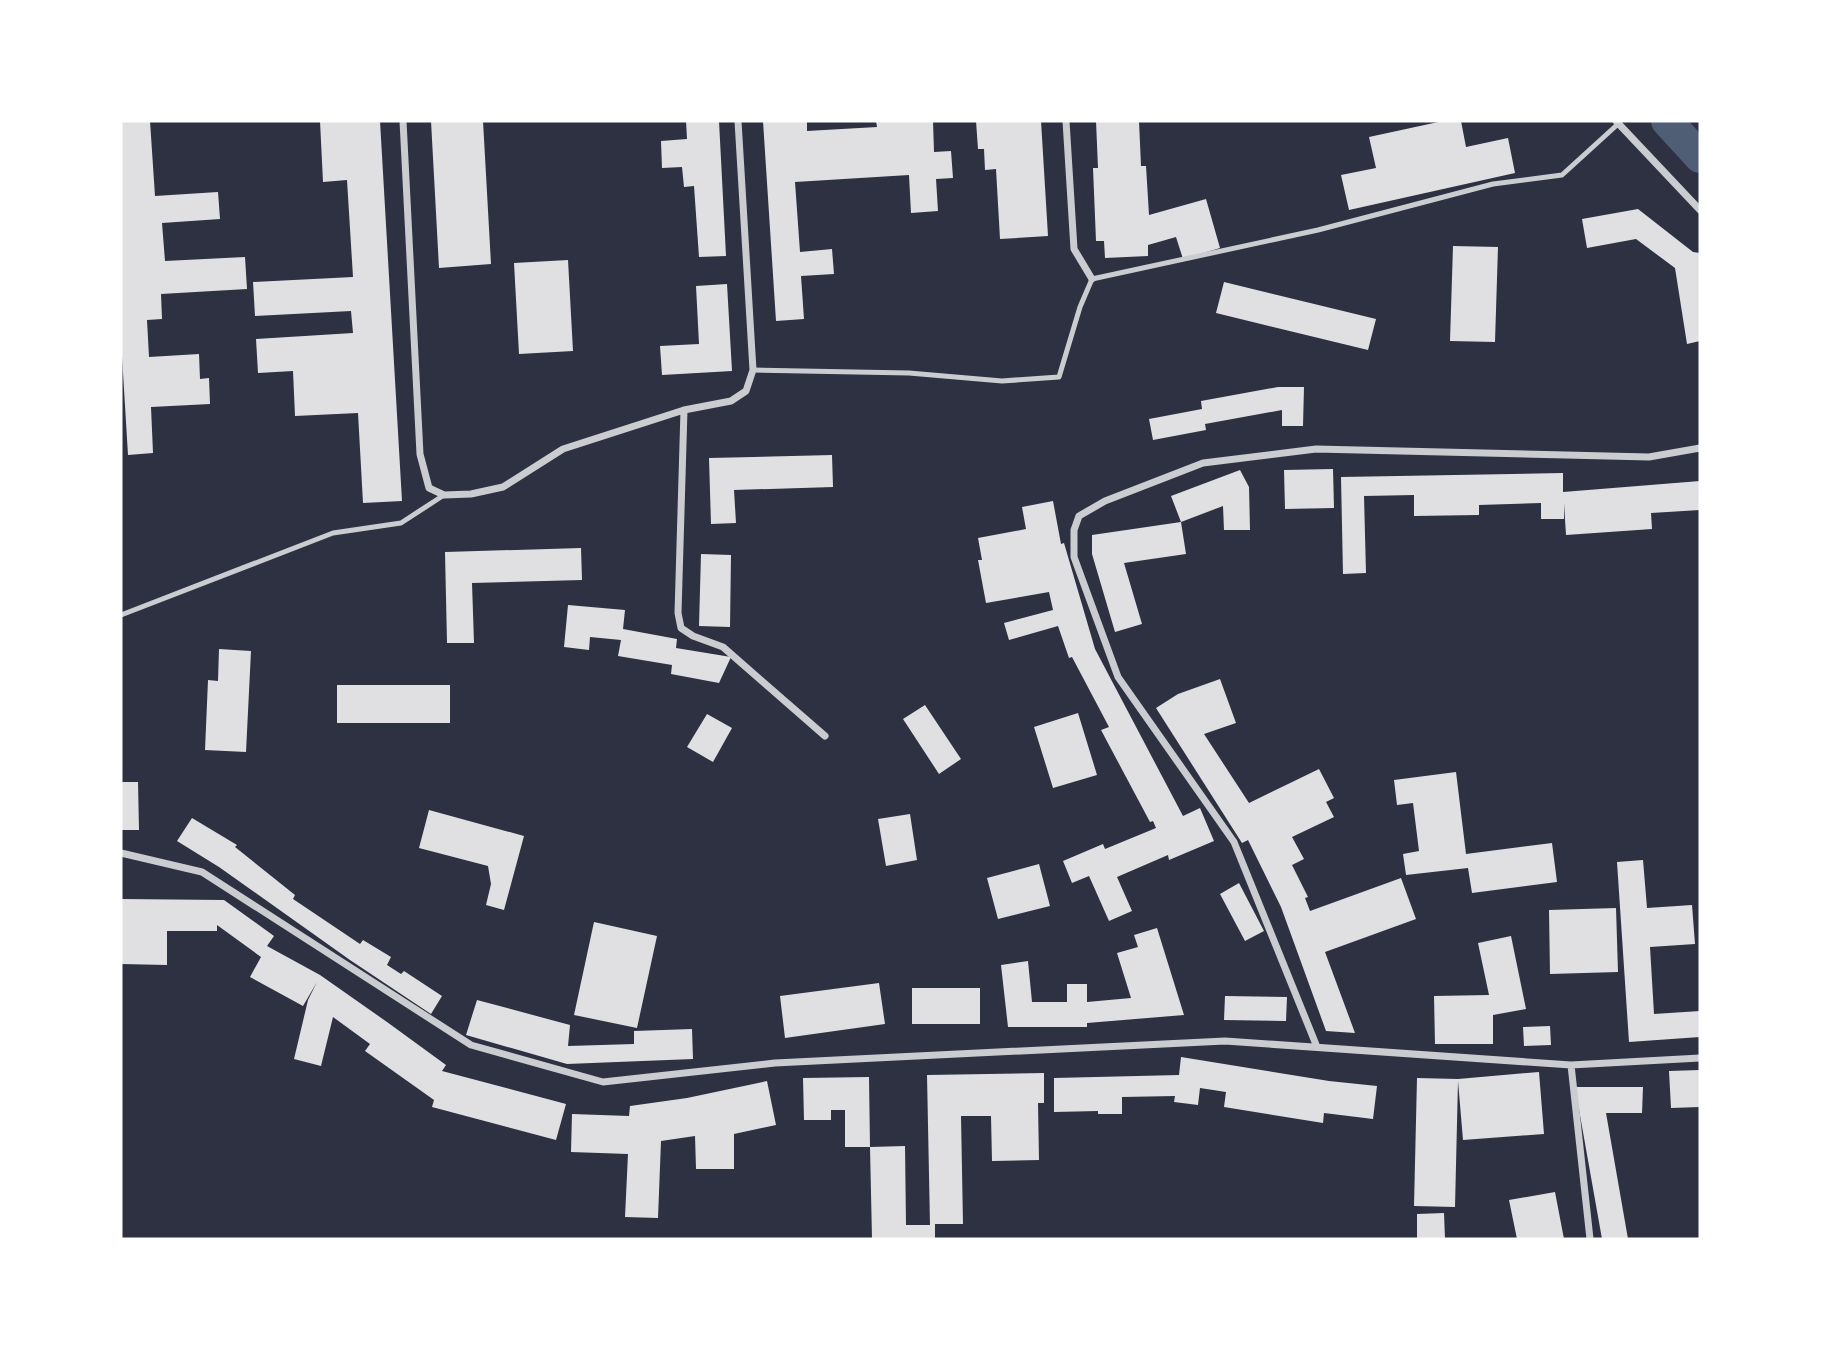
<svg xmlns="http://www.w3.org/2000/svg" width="1821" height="1360" viewBox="0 0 1821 1360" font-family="'Fira Sans Condensed',sans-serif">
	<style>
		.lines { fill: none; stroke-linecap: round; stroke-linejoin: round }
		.canal { stroke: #4f5d75; stroke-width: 32 }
		.building { fill: #e0e0e3 }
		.service { stroke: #caccd0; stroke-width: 5 }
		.minor { stroke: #caccd0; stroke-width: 7 }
	</style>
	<rect width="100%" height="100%" fill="#2d3142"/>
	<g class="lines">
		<!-- canal -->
		<path class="canal" d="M 1667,121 L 1700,157"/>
	</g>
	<!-- building -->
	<path class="building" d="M 121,121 L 150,121 L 155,196 L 218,192 L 220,219 L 162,223 L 165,261 L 245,257 L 247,289 L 161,294 L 162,319 L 147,320 L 149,357 L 199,354 L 200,379 L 209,378 L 210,404 L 151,407 L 153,453 L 128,455 L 121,340 Z
		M 320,121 L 380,121 L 402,501 L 363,503 L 358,413 L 295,416 L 293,371 L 258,373 L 256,339 L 353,333 L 351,311 L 255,316 L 253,282 L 353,277 L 347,180 L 323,182 Z
		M 431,121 L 483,121 L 491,264 L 439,268 Z
		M 686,121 L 719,121 L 726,256 L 699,257 L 694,186 L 684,187 L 682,167 L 662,168 L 661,141 L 687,139 Z
		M 763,121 L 807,121 L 807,131 L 877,127 L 876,121 L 933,121 L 934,152 L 951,151 L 953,178 L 936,179 L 938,211 L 911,213 L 909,175 L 795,182 L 800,252 L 832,249 L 834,274 L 801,276 L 804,319 L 776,321 Z
		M 976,121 L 1041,121 L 1048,236 L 1000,239 L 996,169 L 985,170 L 984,149 L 978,149 Z
		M 1096,121 L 1139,121 L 1141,166 L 1146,166 L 1149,215 L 1206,199 L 1220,248 L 1183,259 L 1176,237 L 1148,245 L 1148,256 L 1105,258 L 1104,241 L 1096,241 L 1093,168 L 1098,168 Z
		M 1443,121 L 1461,121 L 1466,147 L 1508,138 L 1515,173 L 1349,210 L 1341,175 L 1376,168 L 1369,137 Z
		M 1638,209 L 1693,252 L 1700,253 L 1700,341 L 1687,344 L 1675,268 L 1636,239 L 1587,248 L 1582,219 Z
		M 1453,246 L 1498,247 L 1495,342 L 1450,341 Z
		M 568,260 L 573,351 L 519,354 L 514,263 Z
		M 1224,282 L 1376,319 L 1368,350 L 1216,313 Z
		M 727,284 L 732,371 L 662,375 L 660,346 L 699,344 L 696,286 Z
		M 1278,387 L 1304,387 L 1303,426 L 1282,426 L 1282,410 L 1205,424 L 1206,430 L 1153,440 L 1149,419 L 1202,409 L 1201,401 Z
		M 832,455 L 833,487 L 734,490 L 736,523 L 711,524 L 709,458 Z
		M 1333,469 L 1334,508 L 1285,509 L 1284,470 Z
		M 1240,470 L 1249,487 L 1250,530 L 1224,530 L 1223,506 L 1181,522 L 1171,496 Z
		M 1563,473 L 1563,492 L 1700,481 L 1700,510 L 1651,513 L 1652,529 L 1566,535 L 1564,503 L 1564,519 L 1541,519 L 1541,503 L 1479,505 L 1479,515 L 1414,516 L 1414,495 L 1364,496 L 1366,573 L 1343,574 L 1341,477 Z
		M 1053,501 L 1061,544 L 1064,543 L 1095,649 L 1183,816 L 1200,808 L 1214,841 L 1169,860 L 1168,855 L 1117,877 L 1132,911 L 1109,921 L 1089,876 L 1072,883 L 1063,861 L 1103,844 L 1105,849 L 1156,828 L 1153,821 L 1150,822 L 1101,730 L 1109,727 L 1072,657 L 1069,658 L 1058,626 L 1009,640 L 1004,623 L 1053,610 L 1049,592 L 986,603 L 978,560 L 982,560 L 978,538 L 1026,529 L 1022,507 Z
		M 1181,522 L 1186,554 L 1124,563 L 1142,624 L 1115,632 L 1092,554 L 1092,535 Z
		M 581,548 L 582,580 L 472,583 L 474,643 L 447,643 L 445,552 Z
		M 701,554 L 731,555 L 730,627 L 699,626 Z
		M 568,605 L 625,610 L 623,629 L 677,639 L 676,648 L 731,657 L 719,683 L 671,674 L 672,665 L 618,656 L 621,640 L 590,637 L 589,650 L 564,647 Z
		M 219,649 L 251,651 L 246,752 L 205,750 L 208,680 L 218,681 Z
		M 1220,679 L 1236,723 L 1204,734 L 1249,803 L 1319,769 L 1334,798 L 1326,802 L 1334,817 L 1292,837 L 1304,859 L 1292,865 L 1308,897 L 1305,898 L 1310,911 L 1401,878 L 1416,919 L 1325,952 L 1355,1033 L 1326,1031 L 1281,907 L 1248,840 L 1242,843 L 1156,708 L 1178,694 Z
		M 337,685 L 450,685 L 450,723 L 337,723 Z
		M 925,705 L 961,759 L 939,774 L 903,719 Z
		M 1078,713 L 1097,775 L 1053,788 L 1034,727 Z
		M 707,714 L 732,728 L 713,762 L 687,747 Z
		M 1456,772 L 1466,854 L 1552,843 L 1557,882 L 1472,893 L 1468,868 L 1406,875 L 1403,854 L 1419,851 L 1413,803 L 1397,805 L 1394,780 Z
		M 121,782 L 138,782 L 139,830 L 121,830 Z
		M 429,810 L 524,836 L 504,910 L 486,905 L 491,884 L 488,866 L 419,848 Z
		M 910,814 L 917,860 L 886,866 L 878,819 Z
		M 192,818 L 237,845 L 235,847 L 295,895 L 293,899 L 360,944 L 363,940 L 391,957 L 387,965 L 401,974 L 404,971 L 442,996 L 431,1014 L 350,960 L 219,867 L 177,841 Z
		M 1643,860 L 1647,908 L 1692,905 L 1695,944 L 1650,947 L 1654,1014 L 1700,1011 L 1700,1037 L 1629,1042 L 1617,862 Z
		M 1039,864 L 1050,906 L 998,919 L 987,878 Z
		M 1239,883 L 1264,931 L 1245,941 L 1220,894 Z
		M 121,899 L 224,900 L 274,936 L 267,946 L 320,975 L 387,1022 L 446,1065 L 442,1071 L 566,1104 L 556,1140 L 432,1107 L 434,1100 L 365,1051 L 370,1044 L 333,1017 L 321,1066 L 294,1059 L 308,1000 L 317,982 L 303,1006 L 250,977 L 261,957 L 217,925 L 217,931 L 167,931 L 167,965 L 121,964 Z
		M 1616,908 L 1618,972 L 1550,974 L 1549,910 Z
		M 594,922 L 657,936 L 637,1028 L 574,1015 Z
		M 1157,928 L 1184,1015 L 1087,1023 L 1087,1027 L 1008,1027 L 1001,965 L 1028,961 L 1032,1002 L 1067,1002 L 1067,984 L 1087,984 L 1087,1002 L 1131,998 L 1117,953 L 1138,947 L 1134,935 Z
		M 1511,936 L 1526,1009 L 1493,1015 L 1493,1044 L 1435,1044 L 1434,996 L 1489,995 L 1478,943 Z
		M 879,983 L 885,1024 L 785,1038 L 780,996 Z
		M 912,988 L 980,988 L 980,1024 L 912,1024 Z
		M 1225,996 L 1287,997 L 1286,1021 L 1224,1020 Z
		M 477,1000 L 570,1025 L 568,1046 L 634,1044 L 634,1031 L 692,1029 L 693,1059 L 567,1064 L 466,1035 Z
		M 1550,1026 L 1551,1045 L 1524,1046 L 1523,1027 Z
		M 1181,1057 L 1329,1081 L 1377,1086 L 1373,1119 L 1324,1113 L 1323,1123 L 1224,1107 L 1226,1092 L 1200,1088 L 1198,1105 L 1174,1102 L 1175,1096 L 1122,1097 L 1122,1114 L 1098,1114 L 1098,1111 L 1054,1112 L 1054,1078 L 1179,1075 Z
		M 1700,1070 L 1700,1107 L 1671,1108 L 1669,1071 Z
		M 1539,1072 L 1544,1134 L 1463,1140 L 1458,1081 L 1455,1207 L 1414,1206 L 1417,1078 L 1458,1079 Z
		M 1044,1073 L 1044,1103 L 1038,1103 L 1039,1160 L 992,1161 L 991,1116 L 961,1116 L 963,1224 L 935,1224 L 935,1239 L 872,1239 L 870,1147 L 905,1146 L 906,1225 L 930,1225 L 927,1075 Z
		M 869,1077 L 870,1147 L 845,1147 L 845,1110 L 831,1110 L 831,1120 L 804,1120 L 803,1078 Z
		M 767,1081 L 776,1125 L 734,1134 L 734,1169 L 696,1169 L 695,1136 L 661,1141 L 658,1218 L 625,1217 L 628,1154 L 571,1152 L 572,1114 L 629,1116 L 630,1106 L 687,1098 Z
		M 1575,1087 L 1643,1087 L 1642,1113 L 1606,1113 L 1628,1239 L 1602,1239 Z
		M 1555,1192 L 1564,1239 L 1517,1239 L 1509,1200 Z
		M 1444,1213 L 1445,1239 L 1417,1239 L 1417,1214 Z"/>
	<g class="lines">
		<!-- service -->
		<path class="service" d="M 753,370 L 909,373 L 1002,381 L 1059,377 L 1080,307 L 1092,279 L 1318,230 L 1493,184 L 1562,175 L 1618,124
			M 121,615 L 333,533 L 401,523 L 444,495"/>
		<!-- minor -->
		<path class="minor" d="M 403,121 L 420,454 L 429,488 L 444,495 L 471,494 L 503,487 L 563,449 L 684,410 L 731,401 L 746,391 L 753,370 L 738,121
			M 1066,121 L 1074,249 L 1092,279
			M 1616,121 L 1700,210
			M 684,410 L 678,613 L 681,628 L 693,636 L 723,647 L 825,736
			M 121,853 L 202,872 L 471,1045 L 603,1082 L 775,1063 L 1225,1041 L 1571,1065 L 1700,1058
			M 1317,1047 L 1234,842 L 1118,677 L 1074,557 L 1074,530 L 1079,516 L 1105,501 L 1203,463 L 1316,449 L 1649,457 L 1700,448
			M 1571,1065 L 1590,1239"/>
	</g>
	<!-- border -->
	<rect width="1821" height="1360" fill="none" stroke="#ffffff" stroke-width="245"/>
</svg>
